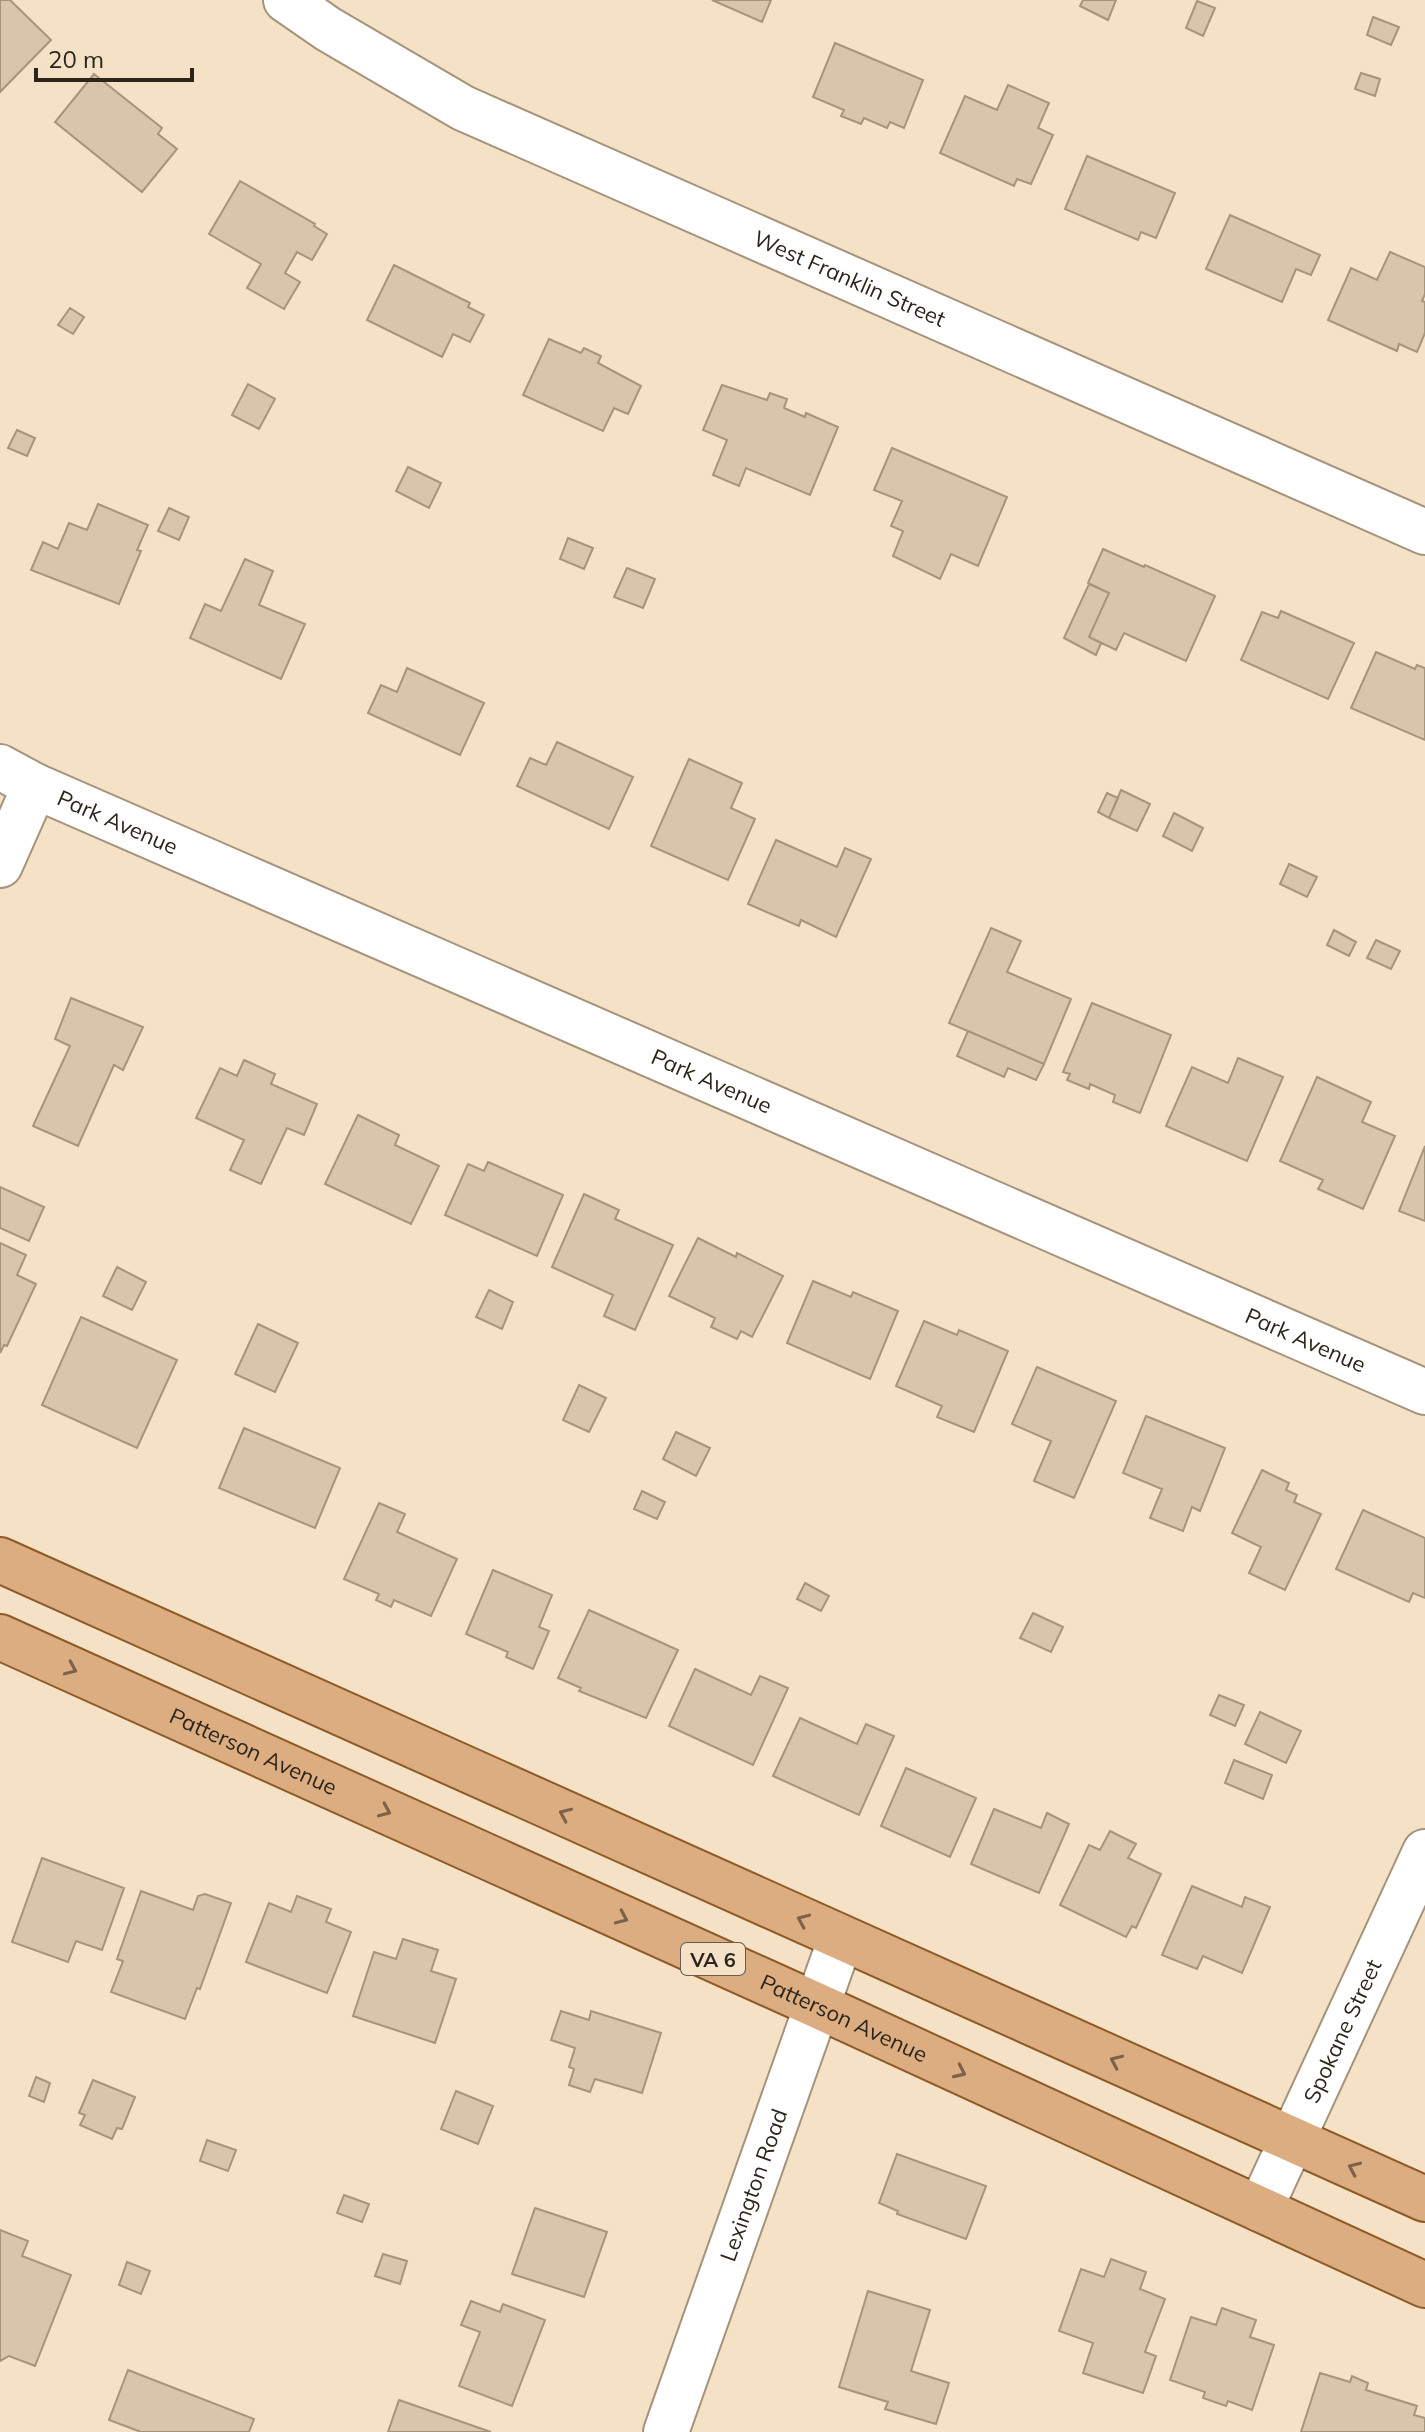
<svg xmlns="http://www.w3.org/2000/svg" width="1425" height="2432" viewBox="0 0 1425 2432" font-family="Mulish,sans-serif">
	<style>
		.building { fill: #d8c5ab; stroke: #a6947b; stroke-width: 2 }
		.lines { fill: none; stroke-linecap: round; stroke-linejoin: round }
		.minor-casing { stroke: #a5937b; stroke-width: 48 }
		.major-casing { stroke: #8e5a25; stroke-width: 48 }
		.minor { stroke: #fff; stroke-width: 44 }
		.major { stroke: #dbad80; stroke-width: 44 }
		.oneway { stroke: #7b6248 }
		.labels { text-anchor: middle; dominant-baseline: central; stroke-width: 6; stroke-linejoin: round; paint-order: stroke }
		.shield { fill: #f4e1c6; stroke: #685d4e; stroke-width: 2 }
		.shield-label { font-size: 20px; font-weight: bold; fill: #2c251b }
		.street-label { font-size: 22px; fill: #2c251b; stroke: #f4e1c6 }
	</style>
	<rect width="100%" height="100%" fill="#f4e1c6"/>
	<!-- building -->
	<path class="building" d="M 0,0 L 10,0 L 51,40 L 0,92 Z
		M 712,0 L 771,0 L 762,22 Z
		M 1083,0 L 1116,0 L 1108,20 L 1080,6 Z
		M 1197,1 L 1215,8 L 1203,36 L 1186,28 Z
		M 1373,17 L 1399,27 L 1391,45 L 1367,35 Z
		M 835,43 L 923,80 L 904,128 L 890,122 L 887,128 L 864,118 L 861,124 L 841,116 L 844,110 L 813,97 Z
		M 1361,73 L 1380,79 L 1375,96 L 1355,89 Z
		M 94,74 L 162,128 L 158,134 L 177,149 L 142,192 L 55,122 Z
		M 1008,85 L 1049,103 L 1038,128 L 1053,135 L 1031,184 L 1017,179 L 1014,186 L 940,153 L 965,96 L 997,110 Z
		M 1087,156 L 1175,193 L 1156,238 L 1141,232 L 1138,240 L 1065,209 Z
		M 240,181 L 315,224 L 314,226 L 327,234 L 312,260 L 297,252 L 285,273 L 300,282 L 284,309 L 247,288 L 261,264 L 209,234 Z
		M 1230,215 L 1320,255 L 1311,275 L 1296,269 L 1282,302 L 1206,269 Z
		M 1390,252 L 1425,267 L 1425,294 L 1422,301 L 1425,302 L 1425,333 L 1417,352 L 1399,344 L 1397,351 L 1328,320 L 1351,268 L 1377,280 Z
		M 394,265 L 470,303 L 468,307 L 484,315 L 470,342 L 453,334 L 442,357 L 367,320 Z
		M 70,308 L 84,317 L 73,334 L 58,325 Z
		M 549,339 L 581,353 L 584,348 L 601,356 L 598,363 L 641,386 L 628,414 L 614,408 L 603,431 L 523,395 Z
		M 248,384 L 275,399 L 259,429 L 232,415 Z
		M 722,385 L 767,400 L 770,393 L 787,399 L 784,408 L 805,417 L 806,413 L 838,427 L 810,495 L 746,468 L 739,486 L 713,475 L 727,440 L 703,430 Z
		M 17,430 L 35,438 L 27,456 L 8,448 Z
		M 892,448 L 1007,497 L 978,566 L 951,554 L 940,579 L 893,556 L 903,531 L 891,526 L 902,501 L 874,490 Z
		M 408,467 L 441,483 L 429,508 L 396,491 Z
		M 98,504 L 148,525 L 137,550 L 141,551 L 119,604 L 31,570 L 43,542 L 58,549 L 69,523 L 87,530 Z
		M 169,508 L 189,517 L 179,540 L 158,531 Z
		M 568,538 L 593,548 L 584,569 L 560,559 Z
		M 1103,549 L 1144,567 L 1145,565 L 1215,596 L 1186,661 L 1124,633 L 1116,650 L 1089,637 L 1109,593 L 1088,583 Z
		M 245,559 L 273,571 L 259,605 L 305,624 L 281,679 L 190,638 L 205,604 L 221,611 Z
		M 627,568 L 655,579 L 643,608 L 614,597 Z
		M 1089,584 L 1109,593 L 1089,637 L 1101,643 L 1096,655 L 1064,638 Z
		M 1281,611 L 1354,643 L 1328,699 L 1241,660 L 1262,612 L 1278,618 Z
		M 1376,652 L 1415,669 L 1417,665 L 1425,668 L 1425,740 L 1351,708 Z
		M 407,668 L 484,703 L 460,755 L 368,713 L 381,685 L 397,692 Z
		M 557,742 L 633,777 L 609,829 L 517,786 L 530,758 L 546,765 Z
		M 689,759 L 742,783 L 731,808 L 755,819 L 728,880 L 651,846 Z
		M 1121,790 L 1150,804 L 1137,831 L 1109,818 Z
		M 1107,793 L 1118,798 L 1109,818 L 1098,812 Z
		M 1174,813 L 1203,828 L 1192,851 L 1163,836 Z
		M 776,840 L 837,867 L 845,848 L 871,859 L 836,937 L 801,920 L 799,926 L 748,904 Z
		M 1289,864 L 1317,877 L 1307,897 L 1280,884 Z
		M 991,928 L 1021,941 L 1007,972 L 1071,999 L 1044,1064 L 949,1023 Z
		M 1334,930 L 1356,942 L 1349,956 L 1327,945 Z
		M 1376,940 L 1400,951 L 1391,969 L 1367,958 Z
		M 71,998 L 143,1027 L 123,1070 L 114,1065 L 78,1146 L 33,1126 L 70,1046 L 55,1039 Z
		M 1092,1003 L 1171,1035 L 1140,1113 L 1113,1102 L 1115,1095 L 1090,1084 L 1089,1089 L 1067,1080 L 1070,1074 L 1063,1072 Z
		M 968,1031 L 1044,1064 L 1036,1080 L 1008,1068 L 1004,1077 L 957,1056 Z
		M 1238,1058 L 1283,1077 L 1247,1161 L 1166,1126 L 1192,1067 L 1228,1083 Z
		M 244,1060 L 275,1074 L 271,1084 L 317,1104 L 304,1135 L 287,1128 L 261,1184 L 230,1170 L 244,1140 L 196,1118 L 220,1068 L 237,1076 Z
		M 1317,1077 L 1371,1102 L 1362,1122 L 1395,1136 L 1363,1209 L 1318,1189 L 1323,1180 L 1280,1161 Z
		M 358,1115 L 399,1135 L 395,1145 L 439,1166 L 411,1224 L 325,1184 Z
		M 1425,1146 L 1425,1221 L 1399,1211 Z
		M 488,1162 L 563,1195 L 537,1256 L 445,1215 L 468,1164 L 484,1171 Z
		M 0,1187 L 44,1207 L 29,1241 L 0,1228 Z
		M 584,1194 L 619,1210 L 615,1219 L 673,1245 L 635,1330 L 604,1316 L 613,1295 L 552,1267 Z
		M 698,1238 L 736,1257 L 737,1253 L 783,1276 L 752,1337 L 741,1331 L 737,1339 L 711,1327 L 715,1318 L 669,1296 Z
		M 0,1243 L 26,1255 L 17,1275 L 36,1284 L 7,1346 L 4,1345 L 0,1353 Z
		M 117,1267 L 146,1282 L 132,1310 L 103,1296 Z
		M 813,1281 L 851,1297 L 853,1292 L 898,1311 L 870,1379 L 787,1343 Z
		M 489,1290 L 513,1302 L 502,1329 L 476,1317 Z
		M 81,1317 L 177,1360 L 137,1448 L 42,1405 Z
		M 924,1321 L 957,1335 L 959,1330 L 1008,1351 L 974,1432 L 937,1417 L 942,1406 L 896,1386 Z
		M 258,1324 L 298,1343 L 275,1392 L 235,1374 Z
		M 1037,1367 L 1116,1401 L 1074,1498 L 1034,1481 L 1051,1441 L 1012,1424 Z
		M 579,1385 L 606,1398 L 589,1432 L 563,1420 Z
		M 1146,1416 L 1225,1448 L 1200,1511 L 1192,1507 L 1183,1531 L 1150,1518 L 1162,1489 L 1123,1473 Z
		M 244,1428 L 340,1468 L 315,1528 L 219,1488 Z
		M 676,1432 L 710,1448 L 696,1476 L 663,1459 Z
		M 1262,1470 L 1289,1483 L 1286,1490 L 1297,1495 L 1294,1502 L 1321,1514 L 1285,1590 L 1249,1573 L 1261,1547 L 1232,1533 Z
		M 642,1491 L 665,1502 L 657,1519 L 634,1509 Z
		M 379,1503 L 405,1514 L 397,1532 L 457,1559 L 431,1616 L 394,1600 L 391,1607 L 376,1600 L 379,1594 L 344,1579 Z
		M 1363,1510 L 1425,1538 L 1425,1598 L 1413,1593 L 1409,1602 L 1336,1569 Z
		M 493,1570 L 552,1595 L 539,1627 L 549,1631 L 533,1669 L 506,1657 L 508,1652 L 466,1634 Z
		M 805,1583 L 829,1596 L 821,1611 L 797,1599 Z
		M 589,1610 L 678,1650 L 646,1718 L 579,1691 L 581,1688 L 558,1678 Z
		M 1033,1613 L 1063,1627 L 1051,1652 L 1020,1638 Z
		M 695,1669 L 751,1695 L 760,1676 L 788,1688 L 753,1765 L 669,1726 Z
		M 1219,1695 L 1244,1705 L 1235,1726 L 1210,1715 Z
		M 1260,1712 L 1301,1731 L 1286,1763 L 1245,1744 Z
		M 800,1718 L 857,1744 L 866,1724 L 894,1736 L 859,1815 L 773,1776 Z
		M 1234,1760 L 1272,1775 L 1263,1799 L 1225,1783 Z
		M 906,1768 L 976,1798 L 950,1857 L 881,1826 Z
		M 994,1809 L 1041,1828 L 1047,1813 L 1069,1824 L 1039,1893 L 971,1864 Z
		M 1110,1831 L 1136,1844 L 1128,1858 L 1161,1874 L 1136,1928 L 1132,1926 L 1126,1937 L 1060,1905 L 1089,1845 L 1100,1850 Z
		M 42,1858 L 124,1888 L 102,1950 L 76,1941 L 68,1962 L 12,1942 Z
		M 1192,1886 L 1242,1907 L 1245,1897 L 1270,1907 L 1242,1973 L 1203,1956 L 1197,1969 L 1162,1955 Z
		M 141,1891 L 193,1910 L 198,1896 L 205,1894 L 231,1903 L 200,1989 L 197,1988 L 185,2019 L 111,1992 L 123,1961 L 117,1959 Z
		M 297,1896 L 331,1909 L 326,1922 L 351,1932 L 327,1993 L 246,1962 L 269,1903 L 291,1912 Z
		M 403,1939 L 438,1950 L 431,1971 L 456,1979 L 435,2043 L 353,2016 L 374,1952 L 396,1959 Z
		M 561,2011 L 589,2020 L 591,2011 L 661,2033 L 642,2093 L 595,2079 L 590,2092 L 569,2085 L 574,2069 L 569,2067 L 575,2048 L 551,2040 Z
		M 36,2077 L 50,2083 L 44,2102 L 29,2096 Z
		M 93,2080 L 135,2097 L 122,2129 L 117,2128 L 112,2139 L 80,2125 L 85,2115 L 79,2113 Z
		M 456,2091 L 493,2106 L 478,2144 L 441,2129 Z
		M 207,2140 L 236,2150 L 228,2171 L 200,2161 Z
		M 897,2154 L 986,2186 L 966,2239 L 897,2214 L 898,2211 L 879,2203 Z
		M 344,2195 L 369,2204 L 362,2222 L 337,2213 Z
		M 535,2208 L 607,2232 L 584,2297 L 512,2274 Z
		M 0,2230 L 28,2241 L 22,2256 L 71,2275 L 35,2366 L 9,2356 L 0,2361 Z
		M 383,2254 L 407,2261 L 400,2284 L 375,2276 Z
		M 1111,2259 L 1146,2272 L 1140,2289 L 1165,2299 L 1145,2352 L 1156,2356 L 1143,2393 L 1083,2373 L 1093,2343 L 1059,2331 L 1081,2269 L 1104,2277 Z
		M 127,2262 L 150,2271 L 141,2294 L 119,2285 Z
		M 868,2291 L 930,2310 L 911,2371 L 949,2383 L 936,2424 L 885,2409 L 888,2402 L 839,2387 Z
		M 471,2301 L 500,2312 L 503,2304 L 545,2320 L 512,2406 L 459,2386 L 480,2332 L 461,2325 Z
		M 1222,2308 L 1256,2320 L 1250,2337 L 1274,2345 L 1252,2410 L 1228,2401 L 1226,2406 L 1203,2398 L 1205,2392 L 1170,2380 L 1191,2317 L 1216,2325 Z
		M 128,2370 L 254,2419 L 249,2432 L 141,2432 L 109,2420 Z
		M 1320,2373 L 1350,2382 L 1352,2376 L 1368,2383 L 1366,2390 L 1417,2406 L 1414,2415 L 1425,2418 L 1425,2432 L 1301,2432 Z
		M 399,2400 L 491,2432 L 388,2432 Z"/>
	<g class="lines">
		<!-- minor casing -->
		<g class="minor-casing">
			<g id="minor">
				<path id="s1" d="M 286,0 L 328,29 L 463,108 L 1425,532"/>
				<path id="s2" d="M 0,767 L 35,786 L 1425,1392"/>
				<path d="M 0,865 L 35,786"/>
				<path id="s3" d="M 1260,2209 L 1425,1852"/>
				<path id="s4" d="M 666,2432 L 841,1938"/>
			</g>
		</g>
		<!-- major casing -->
		<g class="major-casing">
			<g id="major">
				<path d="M 0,1560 L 1425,2199"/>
				<path id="s5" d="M 0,1637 L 816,2005 L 1425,2285"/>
			</g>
		</g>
		<!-- minor -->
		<use href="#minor" class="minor"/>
		<!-- major -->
		<use href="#major" class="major"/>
	</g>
	<!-- one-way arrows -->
	<defs><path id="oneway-chevron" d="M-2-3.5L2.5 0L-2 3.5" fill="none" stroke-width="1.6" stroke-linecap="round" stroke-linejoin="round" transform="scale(2)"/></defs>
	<g class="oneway">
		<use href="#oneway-chevron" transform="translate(71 1669) rotate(24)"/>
		<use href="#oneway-chevron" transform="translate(385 1811) rotate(24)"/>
		<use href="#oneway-chevron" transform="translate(565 1814) rotate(-156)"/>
		<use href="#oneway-chevron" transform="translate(622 1918) rotate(24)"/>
		<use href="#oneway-chevron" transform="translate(803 1920) rotate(-156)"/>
		<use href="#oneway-chevron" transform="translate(1116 2061) rotate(-156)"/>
		<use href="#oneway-chevron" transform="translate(960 2072) rotate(25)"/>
		<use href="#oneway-chevron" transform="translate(1354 2168) rotate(-156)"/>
	</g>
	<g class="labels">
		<!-- shield labels -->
		<rect class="shield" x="681" y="1943" width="64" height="32" rx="6"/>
		<g class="shield-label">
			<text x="713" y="1959">VA 6</text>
		</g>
		<!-- street labels -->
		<g class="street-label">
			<text stroke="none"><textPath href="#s1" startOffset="630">West Franklin Street</textPath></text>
			<text stroke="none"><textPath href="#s2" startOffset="130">Park Avenue</textPath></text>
			<text stroke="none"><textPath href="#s2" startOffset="778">Park Avenue</textPath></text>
			<text stroke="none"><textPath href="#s2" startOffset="1426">Park Avenue</textPath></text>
			<text stroke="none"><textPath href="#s5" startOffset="278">Patterson Avenue</textPath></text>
			<text stroke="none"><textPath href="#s5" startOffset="926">Patterson Avenue</textPath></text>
			<text stroke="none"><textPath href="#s3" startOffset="196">Spokane Street</textPath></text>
			<text stroke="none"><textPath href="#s4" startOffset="262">Lexington Road</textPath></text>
		</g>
	</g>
	<!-- scale -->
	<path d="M36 68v12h156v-12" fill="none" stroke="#2c251b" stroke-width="4"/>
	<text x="48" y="68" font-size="24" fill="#2c251b" stroke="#f4e1c6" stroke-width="6" paint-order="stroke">20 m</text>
</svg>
